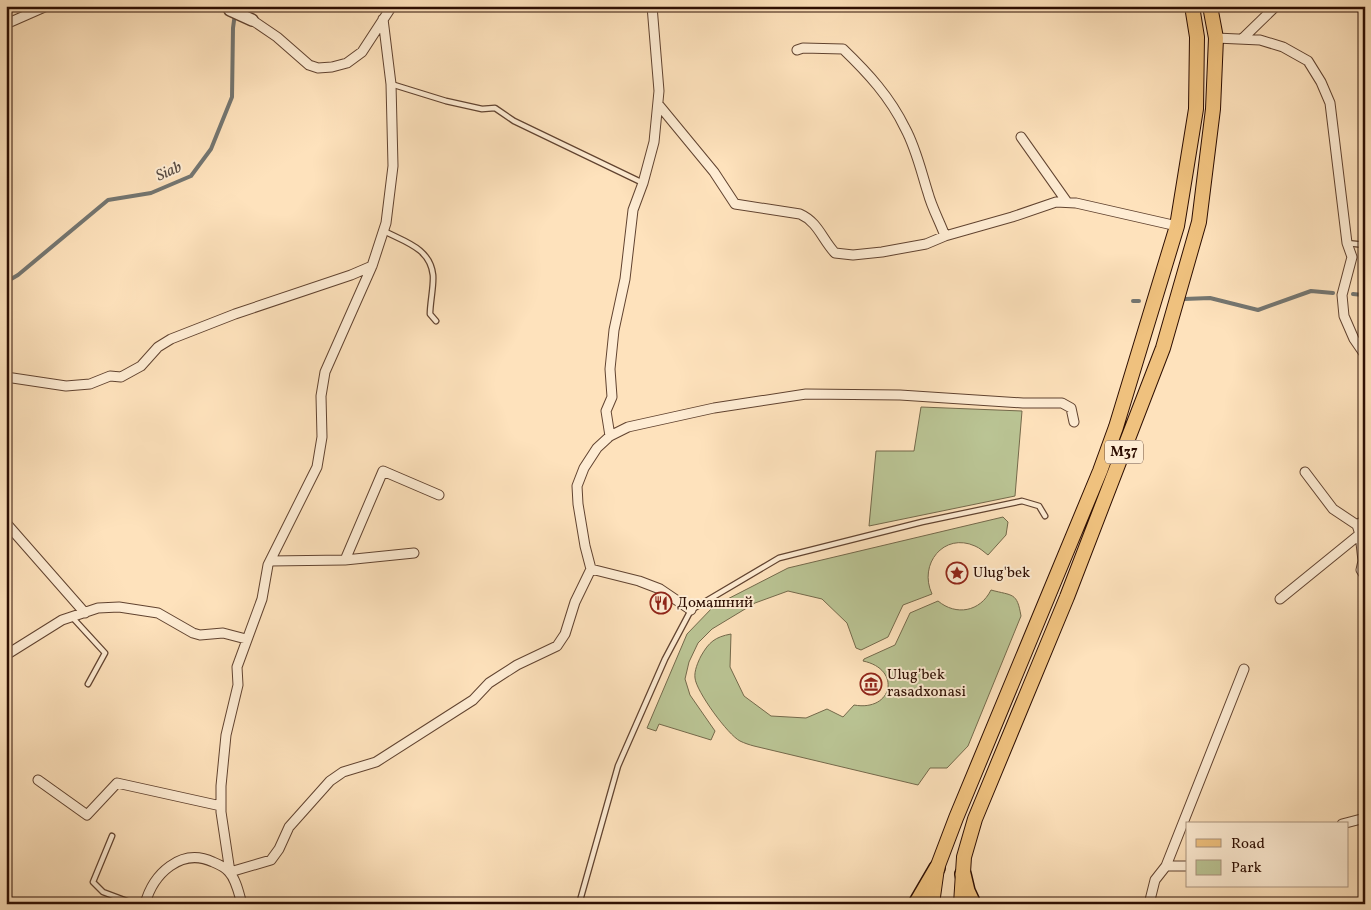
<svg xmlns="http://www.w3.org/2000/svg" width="1371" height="910" viewBox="0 0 1371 910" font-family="Vollkorn,serif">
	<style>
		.green { fill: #bac494; stroke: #74694b }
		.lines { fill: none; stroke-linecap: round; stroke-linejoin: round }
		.stream { stroke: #747671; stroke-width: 4 }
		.service-casing { stroke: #614330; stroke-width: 7 }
		.minor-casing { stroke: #614330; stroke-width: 11 }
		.tertiary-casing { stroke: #614330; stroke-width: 14 }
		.primary-casing { stroke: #2d0e02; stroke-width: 16 }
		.trunk-casing { stroke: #2d0e02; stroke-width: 18 }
		.service { stroke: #feecd3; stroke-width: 4.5 }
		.minor { stroke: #feecd3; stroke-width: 9 }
		.tertiary { stroke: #feecd3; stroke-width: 11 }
		.primary { stroke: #efc17e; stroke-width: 14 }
		.trunk { stroke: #efc17e; stroke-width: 15 }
		.labels { text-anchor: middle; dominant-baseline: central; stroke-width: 4; stroke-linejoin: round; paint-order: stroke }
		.shield { fill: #feecd3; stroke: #6c5141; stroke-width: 1 }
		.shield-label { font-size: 14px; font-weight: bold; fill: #2d0e02 }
		.poi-label { font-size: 15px; fill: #2d0e02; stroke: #feecd3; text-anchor: start }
		.water-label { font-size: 16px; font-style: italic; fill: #574b43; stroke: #feecd3 }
	</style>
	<rect width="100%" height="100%" fill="#fee2bc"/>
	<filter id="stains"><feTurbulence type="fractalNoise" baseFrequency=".004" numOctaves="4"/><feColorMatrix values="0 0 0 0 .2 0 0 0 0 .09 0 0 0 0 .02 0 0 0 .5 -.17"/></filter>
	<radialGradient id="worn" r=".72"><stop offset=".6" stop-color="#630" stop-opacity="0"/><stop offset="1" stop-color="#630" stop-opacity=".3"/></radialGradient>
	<!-- green -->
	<path class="green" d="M 921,407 L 1022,411 L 1015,496 L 869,526 L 876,451 L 914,451 Z
		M 1003,517 L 1008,522 L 1006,535 L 988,555 C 984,552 980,548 975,546 C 944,532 918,564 932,594 L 903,605 L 888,637 L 861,650 L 856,648 L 847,623 L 822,599 L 788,591 L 755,603 L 712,629 L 698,643 L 689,662 L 685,679 L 690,695 L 715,731 L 711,740 L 659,724 L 656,731 L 647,728 L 687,634 L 714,606 L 788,568 Z
		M 991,590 C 1013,596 1017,592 1021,616 L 968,746 L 947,768 L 930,768 L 918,785 L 754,746 C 750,745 744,743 740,741 C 728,735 696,691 695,678 C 694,671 698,662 701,656 C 709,642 715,637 731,634 L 730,667 L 744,696 L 771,716 L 806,718 L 827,709 L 843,717 L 854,705 C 893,712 902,669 863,661 L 864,659 L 895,645 L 910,613 L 938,601 C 956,616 980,612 991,590 Z"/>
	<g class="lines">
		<!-- stream -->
		<path class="stream" d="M 6,282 L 18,275 L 108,200 L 151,193 L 191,176 L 211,149 L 232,97 L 233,28 L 236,6
			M 1353,294 L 1363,295 L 1365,293
			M 1184,299 L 1210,298 L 1258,310 L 1311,291 L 1333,293
			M 1133,301 L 1139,301"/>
		<!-- service casing -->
		<g class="service-casing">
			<path id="service" d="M 391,84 L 446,101 L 482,109 L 495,108 L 514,121 L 643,183
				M 384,231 C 405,242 430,248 433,275 C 434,285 430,303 430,314 L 436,321
				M 1347,243 L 1365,245
				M 72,617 L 105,653 L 88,684
				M 112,836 L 93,882 L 103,892 L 135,904
				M 579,904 L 618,766 L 665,659 L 691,610 L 779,558 L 922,522 L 1022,501 L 1039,506 L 1045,516"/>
		</g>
		<!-- minor casing -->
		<g class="minor-casing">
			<path id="minor" d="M 383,19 L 391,84 L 393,166 L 386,223 L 372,266 L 325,372 L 321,396 L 322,437 L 317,467 L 268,565 L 262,599 L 237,667 L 238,685 L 226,735 L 221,786 L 221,812 L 230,872 L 271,860 L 279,849 L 289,827 L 330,781 L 343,772 L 376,762 L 473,700 L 489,683 L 517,665 L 557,646 L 565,634 L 575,602 L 591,569 L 585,546 L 578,504 L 577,486 L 584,468 L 597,448 L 610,436 L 628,427 L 714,408 L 806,394 L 900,395 L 1023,403 L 1062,403 L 1071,408 L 1074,422
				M 252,20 L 277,37 L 309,65 L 318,68 L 332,67 L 347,63 L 362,52 L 392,6
				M 6,24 L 47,6
				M 1216,38 L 1260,40 L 1283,47 L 1308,61 L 1321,82 L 1330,103 L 1347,243 L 1352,257 L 1342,295 L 1344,316 L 1354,339 L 1365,355
				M 1242,39 L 1276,6
				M 797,50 L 803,48 L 843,49 C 868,73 890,97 905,128 C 916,148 921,171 928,193 C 932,208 940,222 945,236
				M 658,104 L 714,172 L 735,204 L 800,214 C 818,222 822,239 835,253 L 853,255 L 882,252 L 926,244 L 945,236 L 1012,217 L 1056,202 L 1076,203 L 1177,226
				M 1021,137 L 1067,202
				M 6,377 L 66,386 L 90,384 L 110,376 L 121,377 L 141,366 L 158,347 L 171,339 L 235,314 L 351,275 L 372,266
				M 610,436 L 606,411 L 612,397 L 610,369 L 614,330 L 625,279 L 633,210 L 643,183 L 654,142 L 659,91 L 652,6
				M 1305,472 L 1333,509 L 1357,525
				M 6,523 L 85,613
				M 1360,534 L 1363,561 L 1361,570 L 1365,576
				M 345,560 L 383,471 L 439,495
				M 270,561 L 345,560 L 414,553
				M 591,569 L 639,581 L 660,589 L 691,610
				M 1280,599 L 1360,534 L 1357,525 L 1365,520
				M 6,655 L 62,620 L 98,608 L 119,607 L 158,613 L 193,633 L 200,635 L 223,633 L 246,639
				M 38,780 L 87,815 L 117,783 L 221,806
				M 1342,824 L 1365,818
				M 1166,866 L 1187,866
				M 145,904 C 153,874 181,847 213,862 C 218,864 225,867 229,872 C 236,879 239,894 242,904
				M 1149,904 L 1155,880 L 1166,866 L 1244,669"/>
		</g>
		<!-- tertiary casing -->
		<g class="tertiary-casing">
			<path id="tertiary" d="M 230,10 L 252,20"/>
		</g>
		<!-- primary casing -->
		<g class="primary-casing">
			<path id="primary" d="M 932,904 L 937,868 L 956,818 L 1100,471 L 1116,427 L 1177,226 L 1196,109 L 1197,37 L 1192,6
				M 961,904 L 964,857 L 975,819 L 1067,597 L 1163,348 L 1199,222 L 1213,109 L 1216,38 L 1210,6"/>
		</g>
		<!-- trunk casing -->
		<g class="trunk-casing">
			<path id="trunk" d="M 963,874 L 967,891 L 973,904
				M 916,904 L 937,868"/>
		</g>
		<!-- service -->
		<use href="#service" class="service"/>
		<!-- minor -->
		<use href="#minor" class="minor"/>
		<!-- tertiary -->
		<use href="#tertiary" class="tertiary"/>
		<!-- primary -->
		<use href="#primary" class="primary"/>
		<!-- trunk -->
		<use href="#trunk" class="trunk"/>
	</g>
	<!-- icons -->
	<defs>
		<g id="sight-ring" transform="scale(1.125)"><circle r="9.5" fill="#feecd3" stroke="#8f2418" stroke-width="1.5"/><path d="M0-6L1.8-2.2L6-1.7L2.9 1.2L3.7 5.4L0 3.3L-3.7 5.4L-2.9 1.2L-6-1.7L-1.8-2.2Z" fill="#8f2418"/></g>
		<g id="restaurant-ring" transform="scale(1.125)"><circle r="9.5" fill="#feecd3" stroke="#8f2418" stroke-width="1.5"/><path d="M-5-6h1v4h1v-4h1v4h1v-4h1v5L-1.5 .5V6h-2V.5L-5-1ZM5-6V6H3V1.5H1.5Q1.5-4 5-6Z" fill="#8f2418"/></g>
		<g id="museum-ring" transform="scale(1.125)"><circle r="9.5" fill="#feecd3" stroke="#8f2418" stroke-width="1.5"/><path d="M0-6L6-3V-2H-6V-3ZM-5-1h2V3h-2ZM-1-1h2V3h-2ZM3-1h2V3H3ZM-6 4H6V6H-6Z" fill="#8f2418"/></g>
	</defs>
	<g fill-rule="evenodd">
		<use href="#sight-ring" x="957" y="573"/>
		<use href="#restaurant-ring" x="661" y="603"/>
		<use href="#museum-ring" x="871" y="684"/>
	</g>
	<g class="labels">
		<!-- shield labels -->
		<rect class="shield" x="1105" y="440.5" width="38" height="23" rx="4"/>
		<g class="shield-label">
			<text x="1124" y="452">M37</text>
		</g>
		<!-- poi labels -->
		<g class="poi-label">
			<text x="973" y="573">Ulug'bek</text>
			<text x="677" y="603">Домашний</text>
			<text x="887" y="675">Ulug’bek<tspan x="887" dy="17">rasadxonasi</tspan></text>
		</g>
		<!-- water labels -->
		<g class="water-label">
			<text transform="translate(169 172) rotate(-24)">Siab</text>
		</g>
	</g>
	<!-- margin -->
	<rect width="1371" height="910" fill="none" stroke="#fee2bc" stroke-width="25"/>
	<rect x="8" y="8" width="1356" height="895" fill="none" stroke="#2d0e02" stroke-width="2.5"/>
	<rect x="12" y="12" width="1346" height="885" fill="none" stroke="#2d0e02"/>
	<!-- legend -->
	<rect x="1186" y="822" width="162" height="65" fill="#feecd3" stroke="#aa937f"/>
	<rect x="1196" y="839" width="25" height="8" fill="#efc17e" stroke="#aa937f"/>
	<text x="1231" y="848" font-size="15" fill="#2d0e02">Road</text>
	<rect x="1196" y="860" width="25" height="15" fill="#bac494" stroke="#aa937f"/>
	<text x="1231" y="872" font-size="15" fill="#2d0e02">Park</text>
	<rect width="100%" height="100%" filter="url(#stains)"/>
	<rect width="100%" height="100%" fill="url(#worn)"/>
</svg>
